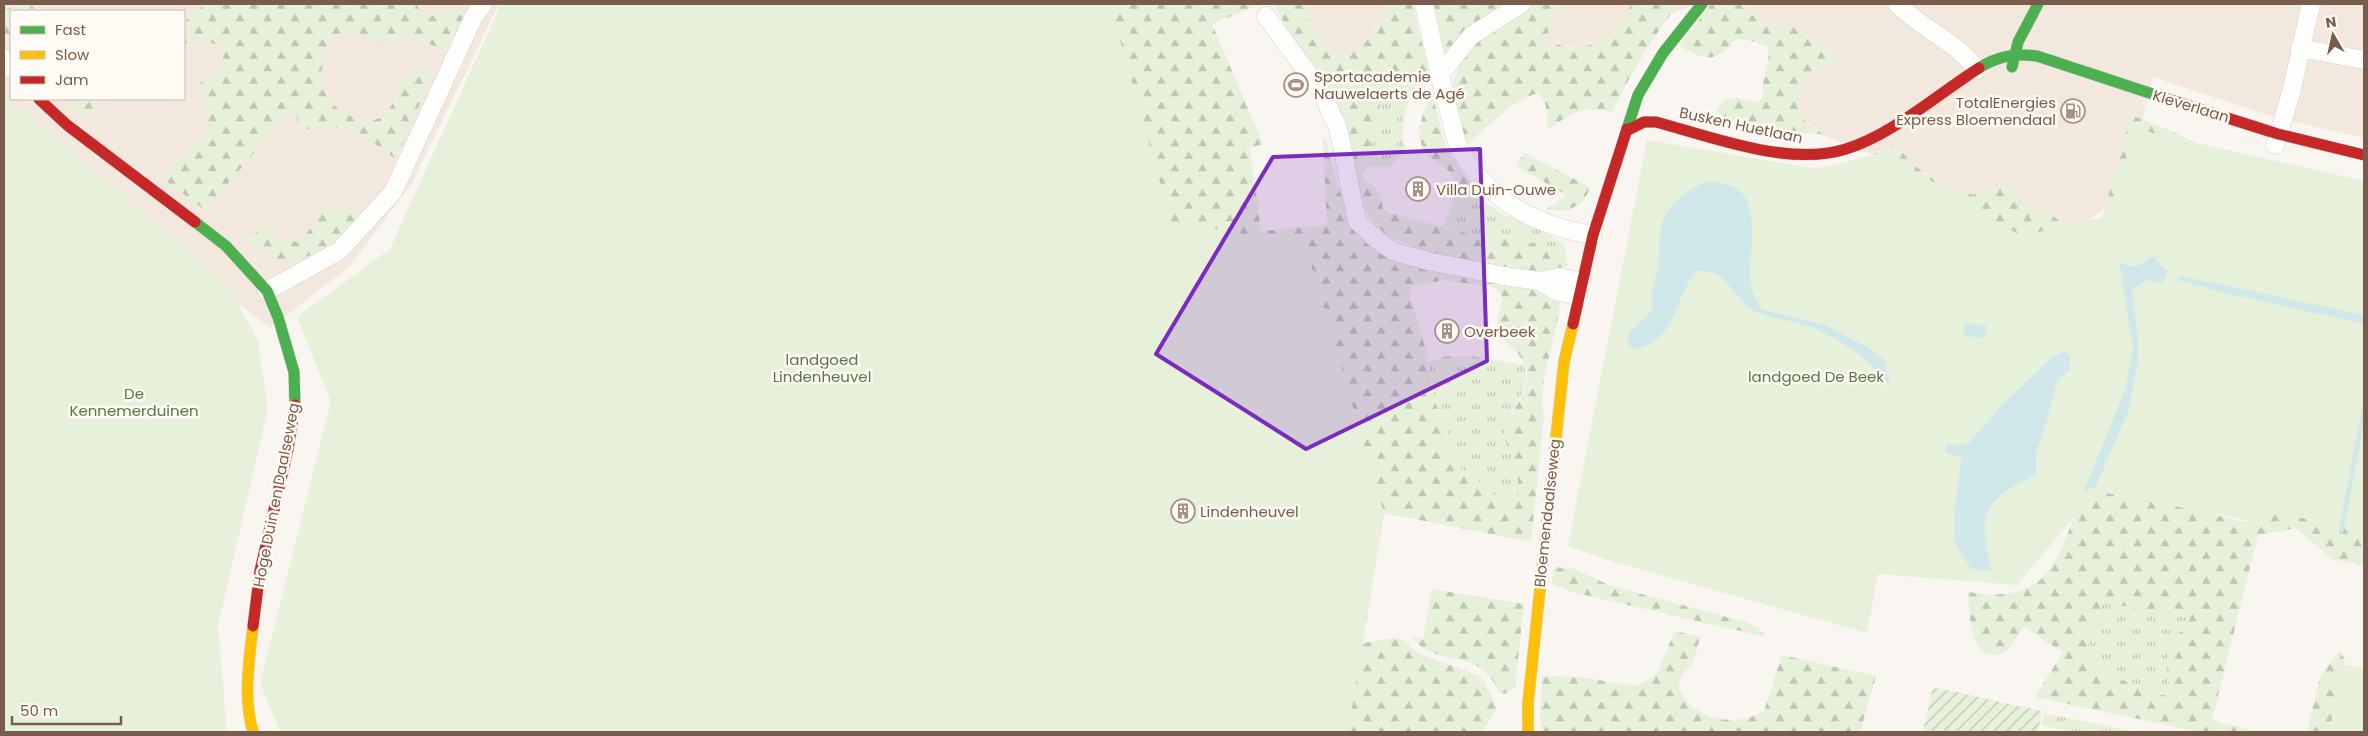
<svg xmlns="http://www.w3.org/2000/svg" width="2368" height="736" viewBox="0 0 2368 736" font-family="Poppins,sans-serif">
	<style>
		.residential { fill: #f2e8de; fill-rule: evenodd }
		.grass { fill: url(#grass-tufts) }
		.forest { fill: url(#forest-firs); fill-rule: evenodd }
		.park { fill: #e7f0db }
		.garden { fill: url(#garden-furrows) }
		.water { fill: #d0e8ea }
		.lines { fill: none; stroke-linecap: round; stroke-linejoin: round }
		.stream { stroke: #d0e8ea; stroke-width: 4.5 }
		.street-casing { stroke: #d7d1cb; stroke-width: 19 }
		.fast-casing { stroke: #d9d2cb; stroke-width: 12 }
		.slow-casing { stroke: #d9d2cb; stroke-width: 12 }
		.jam-casing { stroke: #d9d2cb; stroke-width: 12 }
		.street { stroke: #fefefd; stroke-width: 18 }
		.fast { stroke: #4caf50; stroke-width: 11 }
		.slow { stroke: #ffc107; stroke-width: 11 }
		.jam { stroke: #c62828; stroke-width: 11 }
		.marked { fill: #7b2cbf; fill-opacity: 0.2; stroke: #7b2cbf; stroke-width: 4; stroke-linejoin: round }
		.labels { text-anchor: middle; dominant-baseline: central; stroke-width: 5; stroke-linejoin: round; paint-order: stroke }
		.poi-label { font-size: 15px; fill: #7a5c4d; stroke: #fffaf3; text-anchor: start }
		.street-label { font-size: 15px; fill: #7a5c4d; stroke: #fffaf3 }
		.park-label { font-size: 15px; fill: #537a41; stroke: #fffaf3 }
	</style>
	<defs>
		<pattern id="grass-tufts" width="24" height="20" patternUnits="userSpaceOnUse" patternTransform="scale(1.25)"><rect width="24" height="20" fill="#e7f0db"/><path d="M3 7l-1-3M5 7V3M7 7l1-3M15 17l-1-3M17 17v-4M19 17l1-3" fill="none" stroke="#c0c6b4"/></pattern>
		<pattern id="forest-firs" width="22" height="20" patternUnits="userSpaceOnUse" patternTransform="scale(1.25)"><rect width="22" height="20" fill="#e7f0db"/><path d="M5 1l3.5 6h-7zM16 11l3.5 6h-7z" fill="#c0c6b4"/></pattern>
		<pattern id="garden-furrows" width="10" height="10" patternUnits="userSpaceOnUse" patternTransform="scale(1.25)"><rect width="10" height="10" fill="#e7f0db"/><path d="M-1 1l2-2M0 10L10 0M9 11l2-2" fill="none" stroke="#c0c6b4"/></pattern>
	</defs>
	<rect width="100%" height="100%" fill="#f9f5f0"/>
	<!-- residential -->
	<path class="residential" d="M 4,4 L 499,4 L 412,183 L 350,266 L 270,328 L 4,112 ZM 11,11 L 184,11 L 184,99 L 11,99 Z
		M 1305,4 L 1391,4 L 1363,46 L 1348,55 L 1338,55 L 1310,22 Z
		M 1492,4 L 1696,4 L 1584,47 L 1557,45 L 1545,41 Z
		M 1741,4 L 2364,4 L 2364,138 L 2277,118 L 2153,77 L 2123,194 L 2073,232 L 2052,215 L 2027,207 L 2010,184 L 1973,195 L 1936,180 L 1911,163 L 1896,144 L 1871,154 L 1825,136 L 1801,115 L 1798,105 L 1802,85 L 1807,76 L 1816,68 L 1839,62 L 1831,51 L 1795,28 L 1787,25 L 1762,24 Z"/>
	<!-- grass -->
	<path class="grass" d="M 1393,73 L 1403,74 L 1411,81 C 1413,95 1409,99 1405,112 C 1402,125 1402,137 1405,149 L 1390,167 L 1365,166 L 1387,76 Z
		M 1470,184 C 1477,192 1485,203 1494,209 C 1517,224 1546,227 1565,247 L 1566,256 L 1558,250 L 1469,234 L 1444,226 L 1453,201 L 1454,188 Z
		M 1446,356 L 1471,356 L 1524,365 C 1532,388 1512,406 1506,427 C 1502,443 1514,457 1517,472 C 1519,481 1518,490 1518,499 L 1513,505 L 1500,501 L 1486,487 L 1455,464 L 1446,451 L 1447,428 L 1435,403 L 1429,362 Z
		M 2102,602 L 2192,618 C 2165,649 2164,659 2173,698 L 2137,686 L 2089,666 L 2085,655 Z
		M 2044,713 L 2136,732 L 2072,732 L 2042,725 Z"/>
	<!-- forest -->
	<path class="forest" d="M 25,4 L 31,4 L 36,11 L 11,11 L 11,45 L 4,35 L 4,9 Z
		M 205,4 L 417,4 L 419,11 L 428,17 L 455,11 L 470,14 L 446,51 L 416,38 L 384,42 L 346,33 C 329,34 322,57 322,72 C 321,83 325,95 333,104 C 345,117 374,129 387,112 C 396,102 397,85 408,75 C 415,69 425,70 433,73 L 396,159 L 356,130 L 326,127 L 301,130 L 293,108 L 205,210 L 162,178 L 199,143 L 210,124 L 197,89 C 204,73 229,72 222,50 C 212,39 196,36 184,45 L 184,22 Z
		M 848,4 L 1261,4 L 1212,24 L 1263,144 L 1250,148 L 1261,231 L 1327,225 L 1323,139 L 1326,139 C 1334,171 1341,205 1359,233 L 1529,285 L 1560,299 C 1560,332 1535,385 1544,416 L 1531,542 L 1384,513 L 1363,643 L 1394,638 L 1402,640 L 1420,654 L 1478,675 L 1485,683 L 1497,708 L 1482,732 L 1138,732 L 1198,244 ZM 1444,280 L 1494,287 L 1501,294 L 1503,300 C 1484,344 1525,343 1527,375 C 1529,394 1506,415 1505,436 C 1505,446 1513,458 1516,468 C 1519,478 1518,489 1518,499 L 1513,505 L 1500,501 L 1486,487 L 1455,464 L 1446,450 L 1446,422 L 1435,403 L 1427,354 L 1409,293 L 1410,287 Z
		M 1274,4 L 1305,4 L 1310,22 L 1338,55 C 1366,54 1377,25 1391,4 L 1413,4 L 1428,70 L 1418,81 L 1412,93 L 1411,81 L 1403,74 L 1393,73 L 1387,77 L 1362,179 C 1377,186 1381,193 1383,209 L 1389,213 L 1469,234 L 1540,244 L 1558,250 L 1566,256 L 1568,266 L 1523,275 L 1427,253 L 1385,234 L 1368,215 L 1360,198 L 1341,132 Z
		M 1434,4 L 1513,4 L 1446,59 Z
		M 1537,4 L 1557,4 L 1545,41 C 1590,56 1609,42 1632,4 L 1679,4 C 1652,37 1631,73 1612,112 C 1584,106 1573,111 1551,128 L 1547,127 C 1546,112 1549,107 1539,93 C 1512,99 1488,127 1467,145 C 1463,133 1454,118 1453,105 C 1447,49 1496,29 1537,4 Z
		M 1711,4 L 1740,4 L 1762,24 L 1787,25 L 1795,28 L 1840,58 L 1839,62 C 1832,64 1823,65 1816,68 C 1802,76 1794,100 1801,114 C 1806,123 1817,130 1825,136 L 1714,118 C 1725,88 1735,99 1759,103 C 1764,95 1762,92 1763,84 C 1765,69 1770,65 1768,47 L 1749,40 L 1738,39 C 1731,42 1727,50 1720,54 C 1706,63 1692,52 1679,46 Z
		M 1432,93 L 1446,149 L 1470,184 L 1454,188 C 1455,172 1447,169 1436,162 C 1409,145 1421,115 1432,93 Z
		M 63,99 L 102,99 L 83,117 Z
		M 2131,115 L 2176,133 L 2195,143 L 2135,129 L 2109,216 L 2094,247 Z
		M 1896,144 L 1911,163 L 1935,180 L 1973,195 L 2010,184 L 2027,207 L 2052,215 L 2073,232 L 2033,250 L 1852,164 Z
		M 1524,153 L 1590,187 C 1584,208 1567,213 1547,209 L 1566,195 L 1518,167 L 1517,164 Z
		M 339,209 L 364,212 C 348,230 305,269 279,260 C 267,257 256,246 246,239 L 271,223 L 277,239 L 300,242 L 324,210 Z
		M 2096,486 L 2245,522 L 2279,512 L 2364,533 L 2364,566 L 2332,559 L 2296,528 L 2258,535 L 2212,720 L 2258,732 L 2199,732 L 2035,697 L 2063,652 L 2023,627 C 2018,634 2014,645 2008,650 C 2003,655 1995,656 1990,654 C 1968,649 1970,610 1968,592 C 2054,606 2057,557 2083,493 ZM 2102,602 L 2191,618 C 2180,633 2164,649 2167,670 C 2168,680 2171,689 2172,698 L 2137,686 L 2089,666 L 2085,655 Z
		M 1554,567 L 1575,569 L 1611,586 L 1746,622 L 1759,628 L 1766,637 L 1572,592 L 1552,584 Z
		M 1432,589 L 1524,604 L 1515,688 L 1504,694 L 1499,692 C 1496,687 1493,680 1489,675 C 1469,652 1425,663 1411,635 L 1423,640 Z
		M 1675,631 L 1700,637 C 1698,644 1697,652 1694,659 C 1690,668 1679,675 1679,685 C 1680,693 1684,699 1690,705 C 1711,722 1740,725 1764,711 L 1782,655 L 1876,676 L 1860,732 L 1543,732 L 1540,719 L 1542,676 L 1579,677 L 1636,686 L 1645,682 L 1658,671 Z
		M 2340,650 L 2345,661 L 2329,732 L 2307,732 L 2320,677 Z"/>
	<!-- park -->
	<path class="park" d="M 501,4 L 1110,4 L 1171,222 L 1305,244 L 1384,513 L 1348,732 L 280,732 L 260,683 L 331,402 L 297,317 L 390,249 Z
		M 4,94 L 228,285 L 258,341 L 268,408 L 218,626 L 227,732 L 4,732 Z
		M 2135,129 L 2364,181 L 2364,533 L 2284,513 L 2252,521 L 2096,491 L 2017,585 L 1878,574 L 1867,633 L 1614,562 L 1568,546 L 1647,140 L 1818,169 L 1885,152 L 2021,236 L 2109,216 Z
		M 2344,665 L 2364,667 L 2364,732 L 2329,732 Z"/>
	<!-- garden -->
	<path class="garden" d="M 1933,687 L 2042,711 L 2038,732 L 1923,732 Z"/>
	<!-- water -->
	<path class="water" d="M 1713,181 C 1721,183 1735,186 1741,192 C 1762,215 1746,259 1751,286 C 1753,295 1758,302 1762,310 L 1825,325 L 1873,350 L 1884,360 L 1890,384 L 1887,384 C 1867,355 1832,333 1797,323 C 1783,319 1762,317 1750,308 C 1729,293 1727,268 1697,271 C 1674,296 1676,344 1634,349 L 1627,343 L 1629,333 L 1653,310 C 1649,293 1655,281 1658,265 C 1660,252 1658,239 1661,227 C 1666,204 1691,185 1713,181 Z
		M 2151,257 L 2155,257 L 2161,266 L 2167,270 L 2167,276 L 2161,283 L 2148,280 L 2132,290 L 2138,338 L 2138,362 L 2128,412 L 2096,486 L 2083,493 L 2125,390 L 2133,348 L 2119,261 C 2131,270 2140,267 2151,257 Z
		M 2181,276 L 2364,315 L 2364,324 L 2221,292 L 2177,280 Z
		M 1965,323 L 1986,325 L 1985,338 L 1964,336 Z
		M 2064,352 L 2070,356 L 2070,370 L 2057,381 L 2047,420 L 2036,453 L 2036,473 C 2028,479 2021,482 2013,487 C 1974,509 1984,535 1992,571 L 1971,569 L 1954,541 L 1954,511 L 1962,458 L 1945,452 L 1947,443 L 1958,445 L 1969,443 L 2003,404 L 2053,356 Z"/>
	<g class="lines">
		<!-- stream -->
		<path class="stream" d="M 2341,531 L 2364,410"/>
		<!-- street casing -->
		<g class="street-casing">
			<path id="street" d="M 1424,4 C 1432,40 1439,76 1449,112 C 1452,122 1453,132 1457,142 C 1481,198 1536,226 1593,235
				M 1897,4 C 1923,30 1955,40 1977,70
				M 1266,16 L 1321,91 L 1338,128 L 1357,221 L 1378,241 L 1395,252 L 1428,261 L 1504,276 L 1540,281 L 1558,277 L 1582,282
				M 2300,48 L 2364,60
				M 4,59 L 11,68
				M 1439,76 L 1471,36 L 1521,4
				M 2275,145 L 2291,93 L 2311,4
				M 1540,281 L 1556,291 L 1578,296
				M 267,291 L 339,251 L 393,192 L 473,18 L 483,4"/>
		</g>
		<!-- fast casing -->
		<g class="fast-casing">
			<path id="fast" d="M 2012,67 L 2018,42 L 2038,4
				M 1979,68 C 1998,56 2015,53 2037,56 L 2180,103
				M 1627,129 L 1638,95 L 1663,53 L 1702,4
				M 195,222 L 226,246 L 267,291 L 278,317 L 294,372 L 295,405"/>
		</g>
		<!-- slow casing -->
		<g class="slow-casing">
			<path id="slow" d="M 253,732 C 243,698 249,661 253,626
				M 1528,732 L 1528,703 L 1564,362 L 1573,324"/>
		</g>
		<!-- jam casing -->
		<g class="jam-casing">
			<path id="jam" d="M 39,99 L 67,125 L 195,222
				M 2180,103 L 2278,134 L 2364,155
				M 1628,130 L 1644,122 L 1656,122 C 1712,137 1789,167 1846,149 C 1892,135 1938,94 1979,68
				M 1573,324 L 1593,235 L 1627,129
				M 253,626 L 260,571 L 288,449 L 295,405"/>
		</g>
		<!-- street -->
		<use href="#street" class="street"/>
		<!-- fast -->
		<use href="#fast" class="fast"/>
		<!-- slow -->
		<use href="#slow" class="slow"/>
		<!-- jam -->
		<use href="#jam" class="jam"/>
	</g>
	<!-- marked area -->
	<path class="marked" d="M 1480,149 L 1487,361 L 1306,449 L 1156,354 L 1273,157 Z"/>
	<!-- icons -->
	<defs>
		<g id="stadium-ring" transform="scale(1.25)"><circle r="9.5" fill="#fffaf3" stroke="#a69286" stroke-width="1.5"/><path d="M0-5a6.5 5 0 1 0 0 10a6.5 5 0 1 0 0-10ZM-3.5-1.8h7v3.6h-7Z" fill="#a69286"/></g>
		<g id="fuel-ring" transform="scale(1.25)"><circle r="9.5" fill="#fffaf3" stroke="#a69286" stroke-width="1.5"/><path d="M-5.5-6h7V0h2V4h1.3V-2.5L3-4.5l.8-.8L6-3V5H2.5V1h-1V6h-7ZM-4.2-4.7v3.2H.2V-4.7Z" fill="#a69286"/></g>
		<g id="building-ring" transform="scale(1.25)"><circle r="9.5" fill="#fffaf3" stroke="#a69286" stroke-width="1.5"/><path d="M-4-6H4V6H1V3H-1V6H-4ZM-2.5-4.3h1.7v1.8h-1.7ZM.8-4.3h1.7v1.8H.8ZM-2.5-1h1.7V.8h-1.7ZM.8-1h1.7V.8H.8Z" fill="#a69286"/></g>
	</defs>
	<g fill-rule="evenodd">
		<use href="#stadium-ring" x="1296" y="85"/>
		<use href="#fuel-ring" x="2073" y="111"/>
		<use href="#building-ring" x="1418" y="189"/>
		<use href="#building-ring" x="1447" y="331"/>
		<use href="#building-ring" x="1183" y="511"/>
	</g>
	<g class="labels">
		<!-- poi labels -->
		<g class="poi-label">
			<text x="1314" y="76">Sportacademie<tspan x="1314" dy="17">Nauwelaerts de Agé</tspan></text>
			<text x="2056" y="102" text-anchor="end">TotalEnergies<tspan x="2056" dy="17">Express Bloemendaal</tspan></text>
			<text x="1436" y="189">Villa Duin-Ouwe</text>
			<text x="1464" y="331">Overbeek</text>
			<text x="1200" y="511">Lindenheuvel</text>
		</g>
		<!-- street labels -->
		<g class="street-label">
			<text transform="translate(2191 106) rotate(17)">Kleverlaan</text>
			<text transform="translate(1741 125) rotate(12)">Busken Huetlaan</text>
			<text transform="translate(276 495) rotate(-79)">Hoge Duin en Daalseweg</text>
			<text transform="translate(1547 513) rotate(-84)">Bloemendaalseweg</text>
		</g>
		<!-- park labels -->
		<g class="park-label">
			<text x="822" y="359">landgoed<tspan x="822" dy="17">Lindenheuvel</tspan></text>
			<text x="1816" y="376">landgoed De Beek</text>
			<text x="134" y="393">De<tspan x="134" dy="17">Kennemerduinen</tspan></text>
		</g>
	</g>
	<!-- border -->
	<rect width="2368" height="736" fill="none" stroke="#7a5c4d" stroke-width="10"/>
	<!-- legend -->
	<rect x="10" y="10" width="175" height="90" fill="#fffaf3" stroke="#cabbb1"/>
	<rect x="20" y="26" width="25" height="8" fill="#4caf50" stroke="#cabbb1"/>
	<text x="55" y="35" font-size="15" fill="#7a5c4d">Fast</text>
	<rect x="20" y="51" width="25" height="8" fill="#ffc107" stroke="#cabbb1"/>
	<text x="55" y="60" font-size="15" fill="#7a5c4d">Slow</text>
	<rect x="20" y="76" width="25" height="8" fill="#c62828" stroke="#cabbb1"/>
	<text x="55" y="85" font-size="15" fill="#7a5c4d">Jam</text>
	<!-- north arrow -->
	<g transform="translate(2333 35) rotate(351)" stroke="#fffaf3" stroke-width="4" paint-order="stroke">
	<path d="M0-4L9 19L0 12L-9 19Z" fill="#7a5c4d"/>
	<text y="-8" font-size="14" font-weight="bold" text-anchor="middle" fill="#7a5c4d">N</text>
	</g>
	<!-- scale -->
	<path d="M12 716v8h109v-8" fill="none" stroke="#7a5c4d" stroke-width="2.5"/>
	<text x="20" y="716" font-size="15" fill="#7a5c4d" stroke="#fffaf3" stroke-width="4" paint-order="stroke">50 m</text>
</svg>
